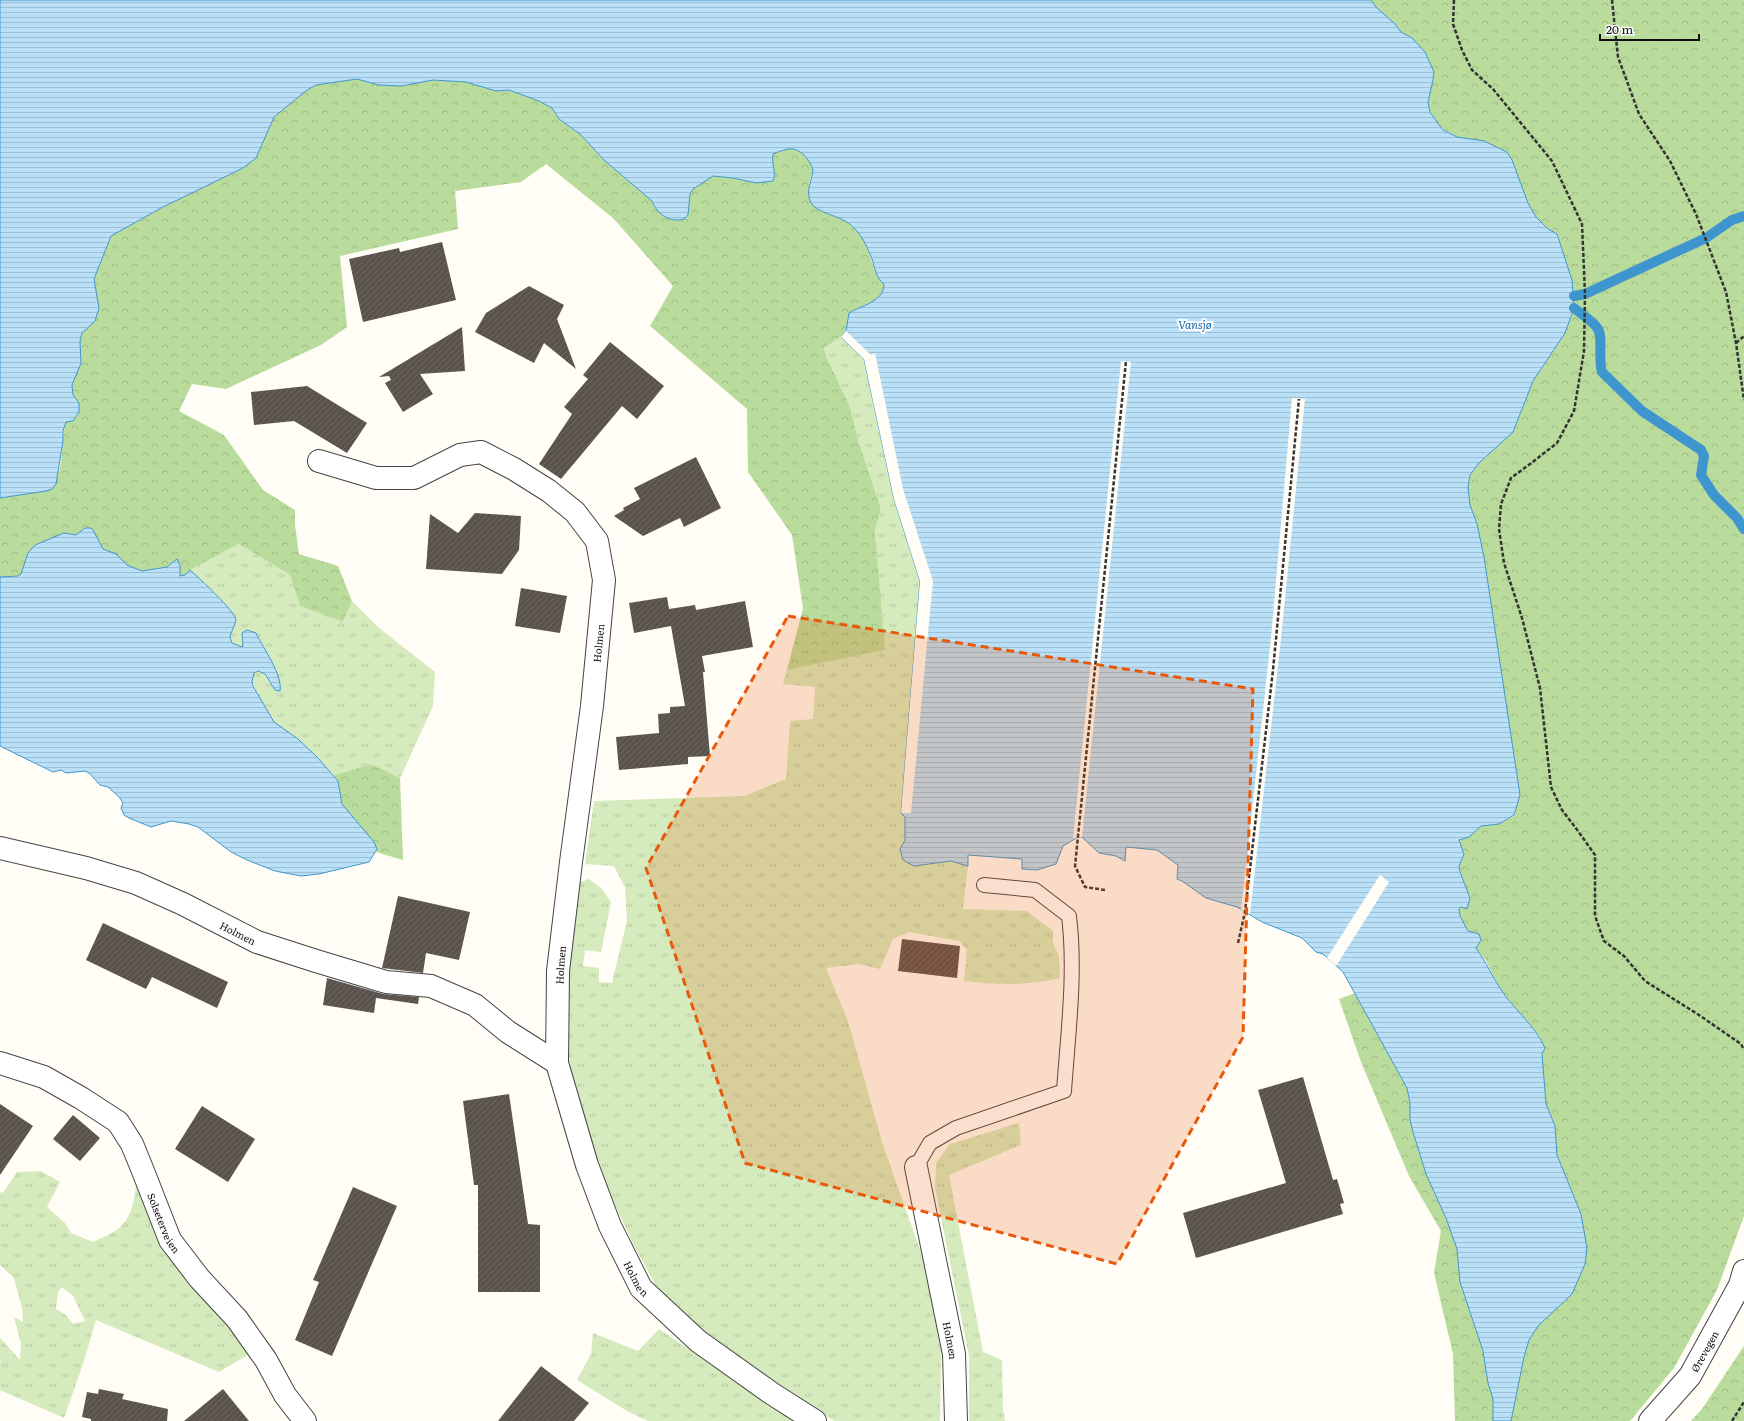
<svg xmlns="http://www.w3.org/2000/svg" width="1744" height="1421" viewBox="0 0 1744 1421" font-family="Literata,serif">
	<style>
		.grass { fill: url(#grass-tufts); fill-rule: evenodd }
		.forest { fill: url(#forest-crowns) }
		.water { fill: url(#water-rules); stroke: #3f96cf }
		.pier { fill: #fffdf5 }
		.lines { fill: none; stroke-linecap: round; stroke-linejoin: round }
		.stream { stroke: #3f96cf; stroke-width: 10 }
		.building { fill: url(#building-hatch) }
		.service-casing { stroke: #444; stroke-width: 16 }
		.minor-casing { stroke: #444; stroke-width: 24 }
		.tertiary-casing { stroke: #444; stroke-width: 24 }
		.path { stroke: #333; stroke-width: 2.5; stroke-dasharray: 4 2; stroke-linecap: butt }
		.service { stroke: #fff; stroke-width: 14 }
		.minor { stroke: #fff; stroke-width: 22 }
		.tertiary { stroke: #fff; stroke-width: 22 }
		.marked { fill: #e8590c; fill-opacity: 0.2; stroke: #e8590c; stroke-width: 3; stroke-dasharray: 8 5; stroke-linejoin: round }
		.labels { text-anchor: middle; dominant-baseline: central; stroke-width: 4; stroke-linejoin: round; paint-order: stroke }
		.street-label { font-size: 10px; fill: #111; stroke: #fff }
		.water-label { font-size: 11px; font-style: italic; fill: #1768a6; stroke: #fff }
	</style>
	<defs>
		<pattern id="grass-tufts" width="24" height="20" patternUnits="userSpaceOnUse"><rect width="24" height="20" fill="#d5ebbd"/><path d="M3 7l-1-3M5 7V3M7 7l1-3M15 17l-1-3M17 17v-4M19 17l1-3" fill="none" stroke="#b6c8a1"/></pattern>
		<pattern id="forest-crowns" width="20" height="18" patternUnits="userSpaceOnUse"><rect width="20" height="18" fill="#b9dc9c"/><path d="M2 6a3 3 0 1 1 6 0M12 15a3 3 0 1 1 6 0" fill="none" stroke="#9ebc85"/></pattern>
		<pattern id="water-rules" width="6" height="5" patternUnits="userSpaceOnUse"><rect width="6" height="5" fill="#b9e0f7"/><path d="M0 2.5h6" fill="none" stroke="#9ebfd3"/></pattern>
		<pattern id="building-hatch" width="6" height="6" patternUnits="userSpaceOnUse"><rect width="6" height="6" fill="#5a524d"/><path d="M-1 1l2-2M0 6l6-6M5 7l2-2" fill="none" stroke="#6d6662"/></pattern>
	</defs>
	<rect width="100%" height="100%" fill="#fffdf5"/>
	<!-- grass -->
	<path class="grass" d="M 841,337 L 864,359 L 894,499 L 920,581 L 901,813 L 905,817 L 905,840 L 900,849 L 924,865 L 951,861 L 968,866 L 963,909 L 1027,911 L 1053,931 L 1053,943 L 1059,956 L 1060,978 C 1027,986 997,985 964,981 L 967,950 L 959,941 L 909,932 L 893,939 L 880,969 L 859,964 L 826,968 L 848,1021 L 882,1142 L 924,1261 L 941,1351 L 940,1421 L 834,1421 L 716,1344 L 662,1297 L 632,1242 L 598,1167 L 577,1103 L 567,1046 L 569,978 L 576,884 L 589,879 L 602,889 L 611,902 L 601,952 L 585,950 L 583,966 L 599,968 L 599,982 L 612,983 L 627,921 L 625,887 L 614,866 L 585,864 L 594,801 L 744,796 L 786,779 L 790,721 L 813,719 L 815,687 L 783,684 L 787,670 L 884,650 L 875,531 L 881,509 L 859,443 L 850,407 L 827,358 L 824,348 Z
		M 239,544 L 290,575 L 300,606 L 343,622 L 352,601 L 379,628 L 435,672 L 433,706 L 400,778 L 372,764 L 334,775 L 298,739 L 274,722 L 263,705 L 252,681 L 254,673 L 258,671 L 264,674 L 271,685 L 272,663 L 256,633 L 242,637 L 243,646 L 242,648 L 232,643 L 230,637 C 231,632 235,625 236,620 C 236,612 198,577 190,570 Z
		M 1019,1123 L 1021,1145 L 949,1175 L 983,1352 L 1002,1360 L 1003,1410 L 1005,1421 L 969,1421 L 969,1356 L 935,1188 L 936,1163 L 950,1144 Z
		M 41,1171 L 60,1182 L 47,1207 L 66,1224 L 71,1233 L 93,1242 C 101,1238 111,1234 118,1229 C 133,1217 135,1196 137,1178 L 226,1321 L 251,1353 L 219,1372 L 96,1320 L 83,1364 L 64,1418 L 0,1390 L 0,1363 L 1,1361 L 0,1359 L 0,1335 L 0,1338 L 20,1360 L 21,1344 L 14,1317 L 23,1322 L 22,1308 L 14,1278 L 0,1265 L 0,1192 L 3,1193 L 17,1172 ZM 62,1287 L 73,1296 L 85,1321 L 73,1324 L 66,1315 L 56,1309 L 58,1292 Z
		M 659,1329 L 795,1421 L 648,1421 L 627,1411 L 577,1380 L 591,1354 L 593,1333 L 638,1351 Z"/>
	<!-- forest -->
	<path class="forest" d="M 1371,0 L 1744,0 L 1744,1216 L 1717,1290 L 1674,1368 L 1630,1421 L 1511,1421 L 1524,1357 L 1529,1340 L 1538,1326 L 1572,1294 L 1585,1264 L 1581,1214 L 1557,1155 L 1555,1126 L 1546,1104 L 1540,1037 L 1500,989 L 1485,959 L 1476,948 L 1481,940 C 1468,930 1461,927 1459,909 L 1461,907 L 1462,878 L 1459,866 L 1464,854 L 1459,840 L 1481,826 L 1499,824 L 1514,816 L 1520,795 L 1484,557 L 1477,524 L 1470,505 L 1468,487 L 1470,475 L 1479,463 L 1513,432 L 1533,381 L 1565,333 L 1574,308 L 1572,280 L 1557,234 L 1548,229 L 1536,217 L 1528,203 L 1512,160 L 1507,152 L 1484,141 L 1457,137 L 1443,129 L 1437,122 L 1430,111 L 1428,102 L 1433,80 L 1412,38 L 1401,32 L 1395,24 L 1376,7 Z
		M 357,79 L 379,85 L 401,86 L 433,80 L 453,81 L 466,82 L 496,91 L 509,90 L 539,101 L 552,108 L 559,119 L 580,134 L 604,160 L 652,201 L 655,208 L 687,215 L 690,194 L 693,189 L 713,176 L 733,178 L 774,172 L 771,161 L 773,154 C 778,152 783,150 788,149 C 800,147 810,160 813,170 L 809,183 L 809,196 C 824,207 852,223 862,237 C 871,250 872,275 884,284 C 884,302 862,305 849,313 C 848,335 841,337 824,348 L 827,358 L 850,407 L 859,443 L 881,509 L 875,531 L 885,650 L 787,670 L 803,608 L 792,535 L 748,472 L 747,409 L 650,326 L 673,286 L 613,218 L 546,164 L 521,182 L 455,191 L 458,229 L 340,256 L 347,327 L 321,345 L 226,389 L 192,384 L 179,411 L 224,435 L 263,490 L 295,510 L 295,525 L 299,554 L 338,566 L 352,601 L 343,622 L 300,606 L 290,575 L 239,544 L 190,570 C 187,574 185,577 180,576 L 180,565 L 174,561 L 167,567 L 142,571 L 127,565 L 116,554 L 103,549 L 93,530 L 76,535 L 68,533 L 35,545 L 28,553 L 21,574 L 18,576 L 0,577 L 0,498 L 46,491 C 50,486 54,481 57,476 C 64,463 61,437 66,422 L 73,421 L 79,412 L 79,403 L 73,395 L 72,385 L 81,363 L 80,341 L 82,333 L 95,321 L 99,308 L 94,279 L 111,236 L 161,208 L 243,168 L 263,141 L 274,117 L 307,90 L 316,85 L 326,83 Z
		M 372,764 L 400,778 L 403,860 L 376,852 L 377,849 L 374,842 L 342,804 L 338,781 L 334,775 Z
		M 1355,993 L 1407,1088 L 1410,1103 L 1410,1112 L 1413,1132 L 1426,1174 L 1446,1218 L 1457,1249 L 1460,1282 L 1483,1351 L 1488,1383 L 1493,1399 L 1493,1421 L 1455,1421 L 1453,1354 L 1434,1273 L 1441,1231 L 1409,1176 L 1361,1062 L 1339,999 Z
		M 1744,1346 L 1744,1421 L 1691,1421 L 1702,1409 Z"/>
	<!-- water -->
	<path class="water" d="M 0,0 L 1371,0 L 1376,7 L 1395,24 L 1401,32 L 1412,38 L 1425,52 L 1434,72 L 1433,80 L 1428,102 L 1430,112 L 1437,122 L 1443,130 L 1457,137 L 1484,141 L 1507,152 L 1512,160 L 1528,203 L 1536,217 L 1548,229 L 1557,234 L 1572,280 L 1574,308 L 1565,333 L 1533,381 L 1513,432 L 1479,463 L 1470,475 L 1468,487 L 1470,505 L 1477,524 L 1484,557 L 1520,795 L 1514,815 L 1499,824 L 1481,826 L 1469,837 L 1459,840 L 1464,854 L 1459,866 L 1460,872 L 1470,898 L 1467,909 L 1461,907 L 1459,909 L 1460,916 L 1468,931 L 1479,934 L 1481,940 L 1476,948 C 1486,961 1491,975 1500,988 C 1513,1009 1535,1025 1545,1048 L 1542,1054 L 1546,1104 L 1555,1126 L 1557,1155 L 1581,1214 L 1587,1248 L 1585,1264 L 1572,1294 L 1538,1326 L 1529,1340 L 1524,1357 L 1511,1421 L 1493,1421 L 1493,1399 L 1488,1383 L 1483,1351 L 1460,1282 L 1457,1249 L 1446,1218 L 1426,1174 L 1413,1132 L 1410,1120 L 1410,1103 L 1407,1088 L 1343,972 L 1323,954 L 1316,952 L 1302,938 L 1262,922 L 1237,907 L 1206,898 L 1182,881 L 1177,879 L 1178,865 L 1157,850 L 1126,847 L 1125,861 L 1116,856 L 1099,853 L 1082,837 L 1078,837 L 1063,846 L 1056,864 L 1037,870 L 1022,869 L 1022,859 L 968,855 L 968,866 L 951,861 L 914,866 L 903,860 L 900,849 L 905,840 L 905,817 L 901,813 L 920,581 L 894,499 L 864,359 L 841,337 L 846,331 L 849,313 C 862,305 884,302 884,284 C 876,278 875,268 872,259 C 867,246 862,235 851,225 C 841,216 817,213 811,203 C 805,191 812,181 813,170 C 810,160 800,147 788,149 C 783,150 778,152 773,154 C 771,164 777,173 773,181 L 756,183 L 733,178 L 713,176 L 693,189 L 690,194 L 688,215 L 684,219 C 669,223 657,214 652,201 L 604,160 L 580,134 L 559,119 L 552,108 L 539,101 L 509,90 L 496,91 L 466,82 L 433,80 L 401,86 L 379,85 L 357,79 L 316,85 L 307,90 L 274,117 L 256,158 L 243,168 L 161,208 L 111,236 L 94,279 L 99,308 L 95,321 L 82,333 L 80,341 L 81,363 L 72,385 L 73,395 L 79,403 L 79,412 L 73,421 L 66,422 L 63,431 L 63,441 L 56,484 L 52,489 L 46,491 L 0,498 Z
		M 85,528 L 91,528 L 93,530 L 103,549 L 116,554 L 127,565 L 142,571 L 167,567 L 177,559 L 180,565 L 180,576 L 185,575 L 190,570 C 198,577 236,612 236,620 C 235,625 231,632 230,637 L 232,643 L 242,647 L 243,646 L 242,633 L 247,630 L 256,633 C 263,648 283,675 280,691 L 275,690 L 265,674 L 258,671 L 254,673 L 252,681 L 253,686 L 274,722 L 298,739 L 317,757 L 338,781 L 342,804 L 374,842 L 377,849 L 369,862 L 319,874 L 301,876 L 275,871 L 247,860 L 231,852 L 198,827 L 189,824 L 171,821 L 151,827 L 129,818 L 124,815 L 121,808 L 123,803 L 120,798 L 108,787 L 100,785 L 89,773 L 85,771 L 66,773 L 61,770 L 53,772 L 0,746 L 0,577 L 18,576 L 21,574 L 28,553 L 35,545 L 64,533 L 76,535 Z"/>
	<!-- pier -->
	<path class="pier" d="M 846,331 L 871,355 L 875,353 L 903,489 L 933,581 L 911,813 L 901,813 L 920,581 L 894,499 L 864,359 L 841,337 Z
		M 1121,361 L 1131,362 L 1082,837 L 1078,837 L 1073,839 Z
		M 1292,398 L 1305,399 L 1281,639 L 1250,914 L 1241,910 L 1271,638 Z
		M 1380,875 L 1389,882 L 1336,966 L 1327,958 Z"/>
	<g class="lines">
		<!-- stream -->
		<path class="stream" d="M 1574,296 L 1585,294 L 1706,238 L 1732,220 L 1744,216
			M 1574,308 C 1581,314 1593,321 1598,329 C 1603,337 1598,360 1602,372 L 1642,411 L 1701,450 L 1704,456 L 1701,475 L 1714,495 L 1737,518 L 1744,529"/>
	</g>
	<!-- building -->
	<path class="building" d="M 442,242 L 456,300 L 363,322 L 349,259 L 399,248 L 400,252 Z
		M 529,286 L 564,305 L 557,319 L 576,369 L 544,343 L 534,363 L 475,332 L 486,313 Z
		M 462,327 L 465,371 L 420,374 L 433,394 L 403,412 L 385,383 L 391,380 L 389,376 L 379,377 Z
		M 610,342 L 664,386 L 637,419 L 622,406 L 561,479 L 539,464 L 572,414 L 564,407 L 588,379 L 583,375 Z
		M 307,386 L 367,423 L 347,453 L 294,421 L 254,425 L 251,392 Z
		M 696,457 L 721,508 L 684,527 L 680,518 L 643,536 L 614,516 L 624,510 L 623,508 L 640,499 L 634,488 Z
		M 475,513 L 521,516 L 519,550 L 502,574 L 426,569 L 430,514 L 458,533 Z
		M 521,588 L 567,596 L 560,633 L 515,626 Z
		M 667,597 L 669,609 L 695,605 L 696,610 L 745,601 L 753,647 L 702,656 L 705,672 L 703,672 L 710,756 L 688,757 L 688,764 L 619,770 L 616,737 L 659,733 L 658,714 L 670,713 L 670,707 L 685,706 L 671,626 L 634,633 L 629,603 Z
		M 398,896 L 470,912 L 459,960 L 426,953 L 423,973 L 382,968 Z
		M 103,923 L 228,982 L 217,1008 L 152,977 L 146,989 L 86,960 Z
		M 902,939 L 960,946 L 957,978 L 898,971 Z
		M 327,978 L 383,994 L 419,997 L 418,1004 L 376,998 L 374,1013 L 323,1005 Z
		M 1303,1077 L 1333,1180 L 1337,1179 L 1344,1203 L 1340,1204 L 1343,1214 L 1196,1258 L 1183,1213 L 1286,1183 L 1258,1090 Z
		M 509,1094 L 528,1224 L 540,1225 L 540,1292 L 478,1292 L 478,1185 L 474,1185 L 463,1101 Z
		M 0,1104 L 33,1126 L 0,1175 Z
		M 202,1106 L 255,1139 L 228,1182 L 175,1149 Z
		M 73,1115 L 100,1138 L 80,1161 L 53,1139 Z
		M 353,1187 L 397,1206 L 332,1356 L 295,1340 L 319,1282 L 313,1280 Z
		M 541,1366 L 589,1403 L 574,1421 L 498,1421 Z
		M 99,1389 L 124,1394 L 122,1399 L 168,1409 L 167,1421 L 91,1421 L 91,1419 L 82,1417 L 87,1392 L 98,1394 Z
		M 223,1389 L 249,1421 L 184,1421 Z"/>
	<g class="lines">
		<!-- service casing -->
		<g class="service-casing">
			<path id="service" d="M 916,1167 L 930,1143 L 956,1128 L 1064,1091 C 1068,1033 1076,973 1069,916 L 1035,890 L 984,885"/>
		</g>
		<!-- minor casing -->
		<g class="minor-casing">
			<g id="minor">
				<path id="s1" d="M 319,461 L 376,478 L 414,478 L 460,455 L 481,452 L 514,469 L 549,491 L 575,512 L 597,541 L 604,580 L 592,706 L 571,862 L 558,971 L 557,1063 L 587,1165 L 610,1226 L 641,1288 L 698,1341 L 771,1393 L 815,1421"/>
				<path id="s2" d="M 0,848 L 86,868 L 136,883 L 183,904 L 257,942 L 316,961 L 386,982 L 431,986 L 475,1005 L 508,1032 L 557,1063"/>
				<path id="s3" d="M 0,1063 L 44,1077 L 81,1098 L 118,1122 L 132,1144 L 143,1171 L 170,1240 L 199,1278 L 237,1319 L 266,1360 L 285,1395 L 305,1421"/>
				<path id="s4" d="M 916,1167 L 954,1354 L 956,1421"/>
			</g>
		</g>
		<!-- tertiary casing -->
		<g class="tertiary-casing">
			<g id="tertiary">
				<path id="s5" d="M 1650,1421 L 1690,1376 L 1740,1285 L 1744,1271"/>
			</g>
		</g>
		<!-- path -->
		<path class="path" d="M 1454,0 L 1453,24 L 1462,50 L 1472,70 L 1493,89 L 1552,161 L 1582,224 L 1585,294 L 1584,351 L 1574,411 L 1557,443 L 1530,464 L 1511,478 L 1501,504 L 1499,529 L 1504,563 L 1522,618 L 1540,688 L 1551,787 L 1562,810 L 1578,831 L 1595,855 L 1595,916 L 1604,941 L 1624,956 L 1645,981 L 1699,1015 L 1741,1044 L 1744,1050
			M 1612,0 L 1618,57 L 1639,114 L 1670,161 L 1696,214 L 1726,292 L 1736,343 L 1744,400
			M 1736,343 L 1744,336
			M 1105,890 L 1085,887 L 1075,866 L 1126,361
			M 1238,943 L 1245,912 L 1273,670 L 1299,399
			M 1732,1421 L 1744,1402"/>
		<!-- service -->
		<use href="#service" class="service"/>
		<!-- minor -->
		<use href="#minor" class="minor"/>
		<!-- tertiary -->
		<use href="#tertiary" class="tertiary"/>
	</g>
	<!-- marked area -->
	<path class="marked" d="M 788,616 L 1253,689 L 1243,1037 L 1117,1264 L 745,1163 L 646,868 Z"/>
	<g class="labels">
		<!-- street labels -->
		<g class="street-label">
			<text transform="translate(598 643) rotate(-84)">Holmen</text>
			<text stroke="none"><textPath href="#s2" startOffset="254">Holmen</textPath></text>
			<text transform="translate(560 965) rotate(-86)">Holmen</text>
			<text stroke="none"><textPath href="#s3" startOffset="244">Solseterveien</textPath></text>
			<text stroke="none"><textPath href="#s1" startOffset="1074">Holmen</textPath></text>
			<text stroke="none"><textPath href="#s4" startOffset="177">Holmen</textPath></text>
			<text stroke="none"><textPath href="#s5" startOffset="89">Ørevegen</textPath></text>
		</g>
		<!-- water labels -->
		<g class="water-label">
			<text x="1195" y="324">Vansjø</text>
		</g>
	</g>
	<!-- scale -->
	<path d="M1600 34v6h99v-6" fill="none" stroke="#111111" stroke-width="2"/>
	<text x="1606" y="34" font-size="12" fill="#111111" stroke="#ffffff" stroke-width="3" paint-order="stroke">20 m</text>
</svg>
